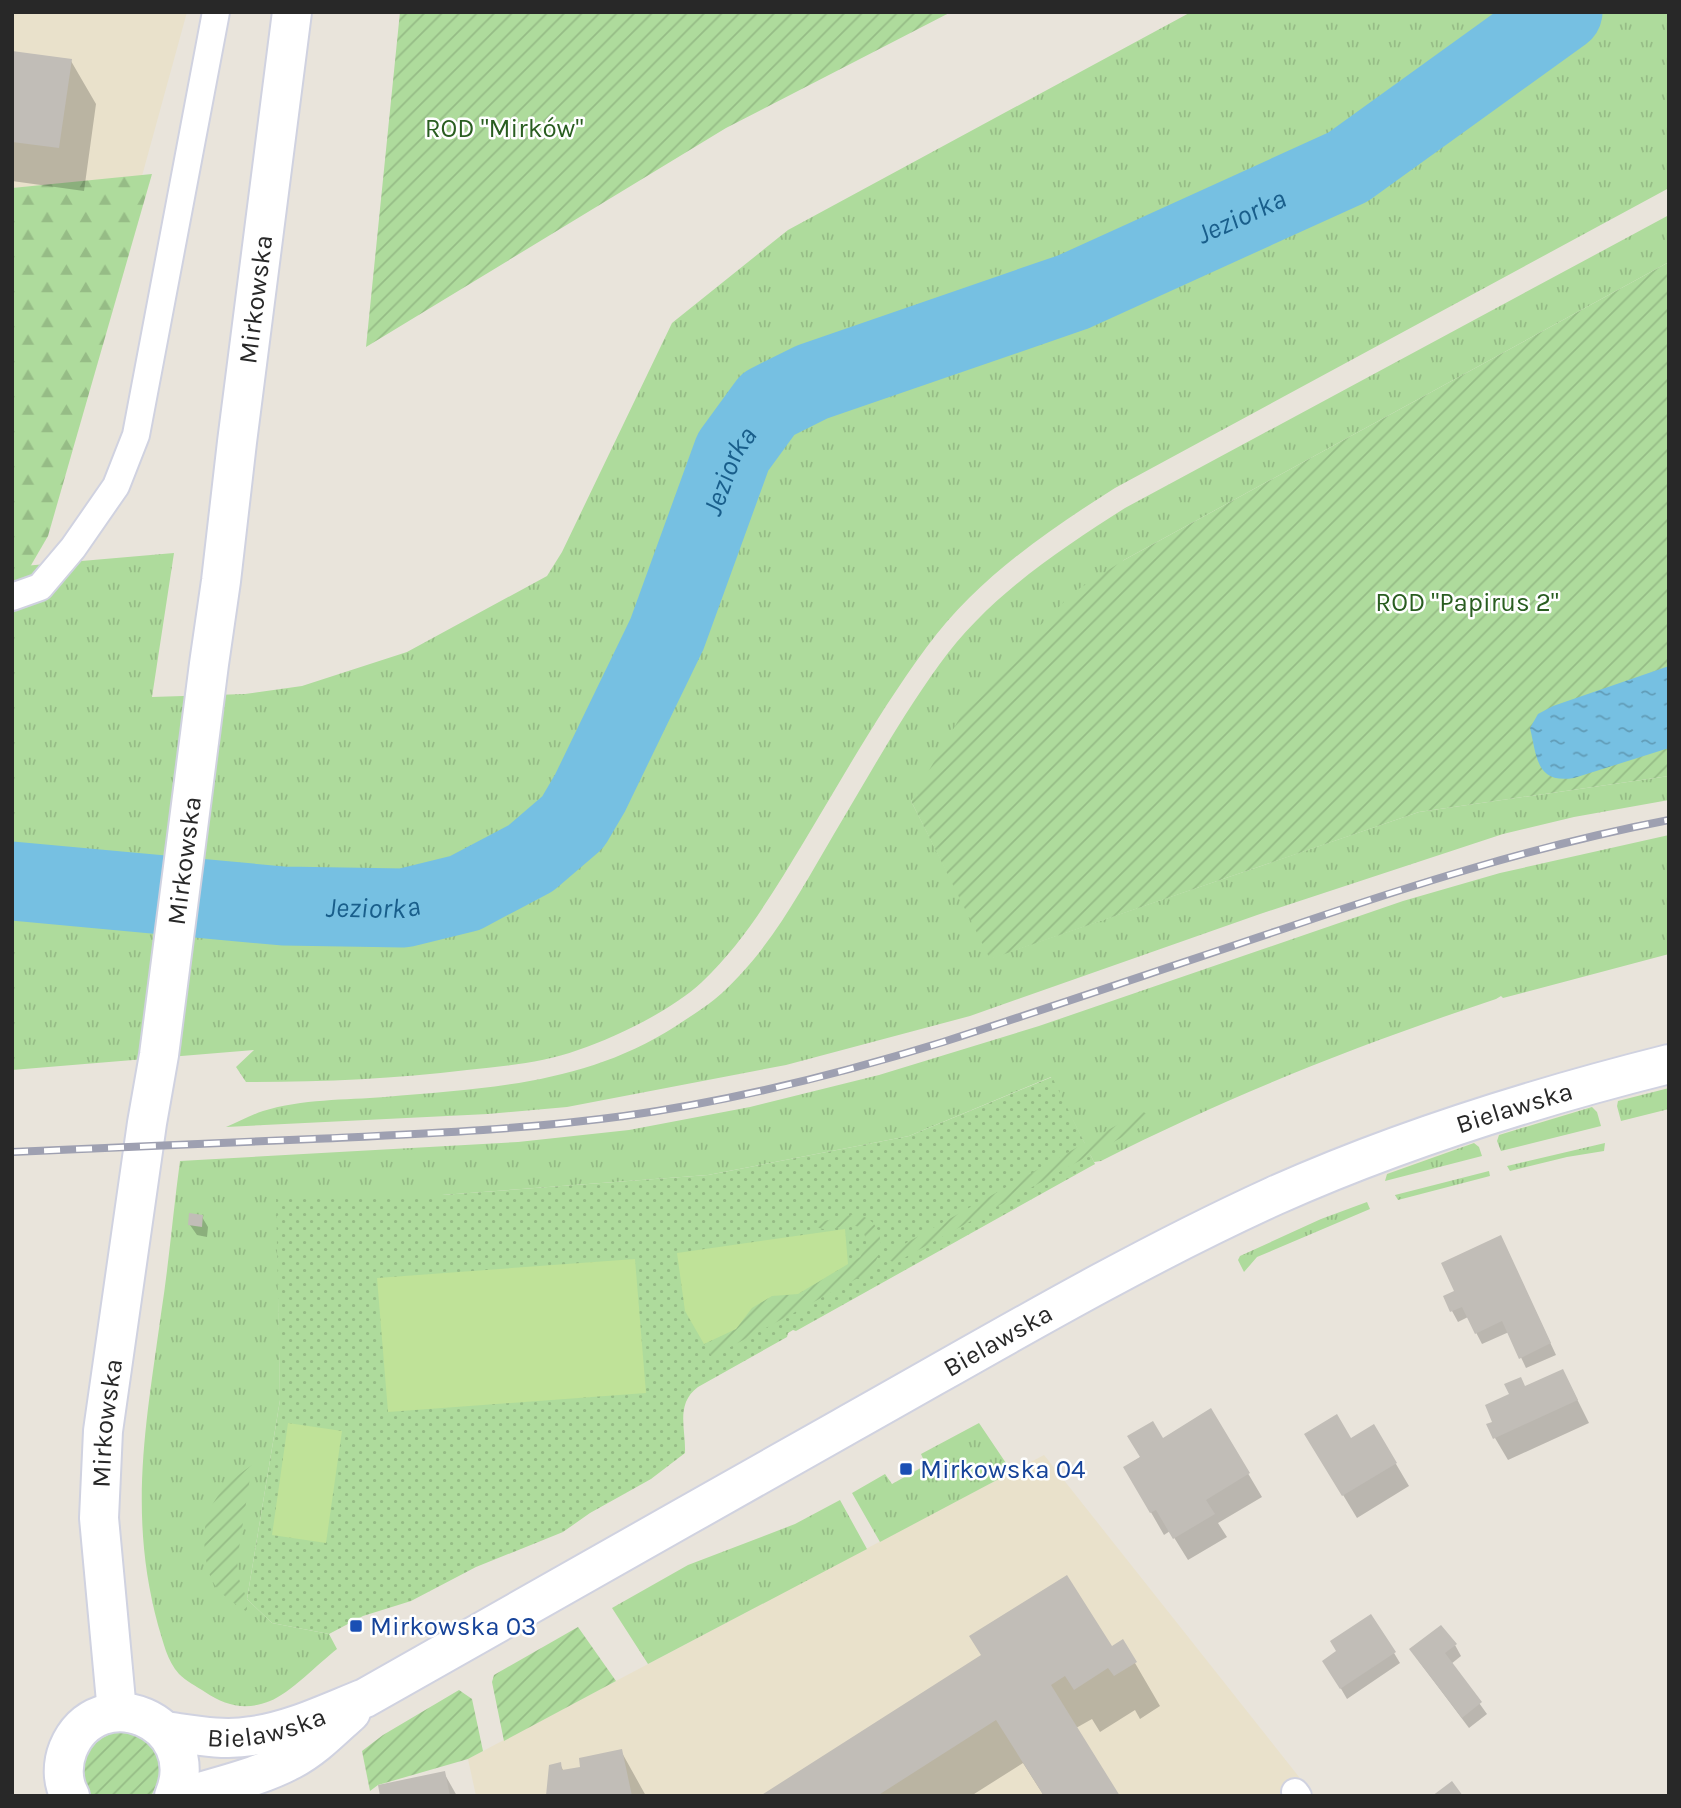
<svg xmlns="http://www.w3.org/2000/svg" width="1681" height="1808" viewBox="0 0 1681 1808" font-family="Karla,sans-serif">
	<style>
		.education { fill: #e9e1cb }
		.grass { fill: url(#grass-tufts) }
		.forest { fill: url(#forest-firs) }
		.park { fill: url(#park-dots) }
		.garden { fill: url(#garden-furrows) }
		.pitch { fill: #bfe298 }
		.water { fill: url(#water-ripples) }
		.shadow { fill: #0003 }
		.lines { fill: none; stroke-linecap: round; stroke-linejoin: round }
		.river { stroke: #76c0e2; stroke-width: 79 }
		.building { fill: #c1bdb7 }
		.service-casing { stroke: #d0d2e0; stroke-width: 30 }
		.tertiary-casing { stroke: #d0d2e0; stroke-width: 42 }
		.service { stroke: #fff; stroke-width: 26 }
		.tertiary { stroke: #fff; stroke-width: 38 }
		.rail-casing { stroke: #9ea0b1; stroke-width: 8 }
		.rail { stroke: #fff; stroke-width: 5; stroke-dasharray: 16; stroke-linecap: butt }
		.transit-dot { fill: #1a4fb4; stroke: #fff; stroke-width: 2.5 }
		.labels { text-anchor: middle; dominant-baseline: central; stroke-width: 5; stroke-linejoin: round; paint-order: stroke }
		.park-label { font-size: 26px; fill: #295d20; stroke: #fff }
		.street-label { font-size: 26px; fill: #282828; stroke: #fff }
		.transit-label { font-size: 26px; fill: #164399; stroke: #fff; text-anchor: start }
		.water-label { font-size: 28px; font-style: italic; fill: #195e8b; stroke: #fff }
	</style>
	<defs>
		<pattern id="grass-tufts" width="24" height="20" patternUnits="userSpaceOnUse" patternTransform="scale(1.75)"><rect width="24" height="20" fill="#aedb9c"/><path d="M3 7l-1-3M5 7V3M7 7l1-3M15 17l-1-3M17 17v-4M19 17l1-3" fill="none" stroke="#96bc86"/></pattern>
		<pattern id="forest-firs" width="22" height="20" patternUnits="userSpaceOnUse" patternTransform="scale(1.75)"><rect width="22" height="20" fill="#aedb9c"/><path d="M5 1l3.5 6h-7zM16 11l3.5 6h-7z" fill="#96bc86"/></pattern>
		<pattern id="park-dots" width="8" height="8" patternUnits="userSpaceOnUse" patternTransform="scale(1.75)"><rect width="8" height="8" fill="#aedb9c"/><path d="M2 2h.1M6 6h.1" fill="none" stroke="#96bc86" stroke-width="1.8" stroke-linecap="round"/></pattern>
		<pattern id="garden-furrows" width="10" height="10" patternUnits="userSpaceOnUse" patternTransform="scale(1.75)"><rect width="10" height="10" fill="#aedb9c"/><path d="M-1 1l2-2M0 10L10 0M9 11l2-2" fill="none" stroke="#96bc86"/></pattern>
		<pattern id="water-ripples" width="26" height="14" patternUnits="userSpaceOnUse" patternTransform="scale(1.75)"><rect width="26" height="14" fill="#76c0e2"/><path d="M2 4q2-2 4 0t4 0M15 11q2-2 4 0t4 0" fill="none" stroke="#619cb7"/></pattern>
	</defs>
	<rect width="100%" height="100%" fill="#e9e4db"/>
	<!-- education -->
	<path class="education" d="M 12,12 L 187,12 L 142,176 L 12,188 Z
		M 1044,1455 L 1303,1782 L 1291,1796 L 476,1796 L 468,1759 Z"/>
	<!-- grass -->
	<path class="grass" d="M 1191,12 L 1669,12 L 1669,188 L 1115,488 C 1044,533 976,580 926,648 C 881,709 844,775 805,840 C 774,891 745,941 702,982 C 672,1010 617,1037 578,1050 C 542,1063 505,1066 467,1070 C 394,1079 320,1082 246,1082 L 236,1067 L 254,1050 L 12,1070 L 12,567 L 174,553 L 152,697 L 245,694 L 302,686 L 407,652 L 547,576 L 562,552 L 672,323 L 788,230 Z
		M 1669,215 L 1669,262 L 1124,560 L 911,801 L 991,958 L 1419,812 L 1669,776 L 1669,800 L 1574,817 L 1503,834 L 1260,914 L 970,1016 L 786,1065 L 567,1107 L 488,1114 L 226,1127 C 238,1122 251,1115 263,1111 C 302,1099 345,1100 385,1097 C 489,1088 586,1084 676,1026 C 689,1017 703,1009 715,999 C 767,955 800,892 834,834 C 868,777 900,719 939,665 C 987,598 1056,552 1125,508 Z
		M 1669,835 L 1669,954 L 1503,998 L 1501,996 L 1496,999 C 1358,1045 1231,1095 1101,1161 L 1094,1162 L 1051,1077 L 909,1136 L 708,1175 L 442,1195 L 277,1195 L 280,1400 L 247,1599 L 272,1623 L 329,1634 L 337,1649 C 319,1663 289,1694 270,1701 C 246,1711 226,1706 205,1692 C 196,1686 186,1681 179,1674 C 167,1661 163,1641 158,1625 C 128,1514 146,1424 161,1314 C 169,1263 173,1212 180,1161 L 518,1142 L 629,1130 L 750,1107 L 879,1075 L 1039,1026 L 1403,901 L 1500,873 Z
		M 1669,1088 L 1669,1109 L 1621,1121 L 1617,1106 L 1618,1101 Z
		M 1592,1107 L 1597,1112 L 1601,1126 L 1501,1151 L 1497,1141 L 1499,1135 Z
		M 1474,1143 L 1479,1147 L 1482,1156 L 1385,1181 L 1387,1174 Z
		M 1605,1143 L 1604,1151 L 1567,1157 L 1510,1171 L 1507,1166 Z
		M 1489,1171 L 1490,1176 L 1398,1200 L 1395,1195 Z
		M 1367,1202 L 1370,1209 L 1257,1257 L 1244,1272 L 1238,1260 L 1240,1256 L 1321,1219 Z
		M 979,1423 L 1012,1472 L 880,1542 L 852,1493 L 885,1474 L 892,1484 L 926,1465 L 921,1454 Z
		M 840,1500 L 867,1549 L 648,1664 L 612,1608 L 688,1565 L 795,1524 Z"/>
	<!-- forest -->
	<path class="forest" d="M 152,174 L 48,536 L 30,567 L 12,567 L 12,188 Z"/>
	<!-- park -->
	<path class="park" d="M 1052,1077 L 1095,1164 L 796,1331 L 793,1330 L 788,1333 L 787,1337 L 698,1387 C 675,1404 686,1429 685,1453 L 651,1479 L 590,1513 L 563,1532 L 476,1567 L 411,1601 L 363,1616 L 329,1634 L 272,1623 L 247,1599 L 280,1400 L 276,1195 L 442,1195 L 708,1175 L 909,1136 Z"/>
	<!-- garden -->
	<path class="garden" d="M 400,12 L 951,12 L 726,128 L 366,347 Z
		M 1669,262 L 1669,776 L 1419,812 L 990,959 L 911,801 L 978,687 L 1074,592 L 1124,560 Z
		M 1142,1111 L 1150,1116 L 1146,1124 L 895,1263 L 889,1260 L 890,1252 Z
		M 854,1214 C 886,1219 886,1251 869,1272 L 712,1357 L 704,1344 L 722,1337 L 754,1306 L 772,1296 L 798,1294 L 860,1257 L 867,1245 C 862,1208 836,1237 817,1227 L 820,1222 Z
		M 252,1465 L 237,1561 L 239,1579 L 247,1599 L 247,1612 C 237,1605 225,1598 217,1588 C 209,1578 206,1564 205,1551 C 200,1510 220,1487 252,1465 Z
		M 578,1627 L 616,1681 L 504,1741 L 492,1682 L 494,1675 Z
		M 459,1690 L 472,1699 L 483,1751 L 468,1759 L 378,1785 L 370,1791 L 362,1751 L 383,1735 Z
		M 120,1731 C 157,1737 170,1764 151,1796 L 92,1796 C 70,1767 89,1738 120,1731 Z"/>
	<!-- pitch -->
	<path class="pitch" d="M 845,1229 L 848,1264 L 798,1294 L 772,1296 L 752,1308 L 736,1329 L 704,1344 L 685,1311 L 677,1253 Z
		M 635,1259 L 646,1393 L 388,1412 L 377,1278 Z
		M 288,1423 L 342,1431 L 326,1543 L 272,1535 Z"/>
	<!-- water -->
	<path class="water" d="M 1669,666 L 1669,748 L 1574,778 C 1536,784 1537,757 1530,728 L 1538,714 L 1553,706 Z"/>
	<!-- shadow -->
	<path class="shadow" d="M 12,53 L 71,61 L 96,104 L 84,191 L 12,181 Z
		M 202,1217 L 208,1227 L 207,1237 L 197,1235 L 190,1225 Z
		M 1506,1248 L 1556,1355 L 1526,1368 L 1509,1332 L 1482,1344 L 1468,1317 L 1458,1322 L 1452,1311 L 1457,1292 Z
		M 1563,1371 L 1589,1423 L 1508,1460 L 1495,1438 L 1494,1423 L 1511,1395 Z
		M 1211,1411 L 1262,1497 L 1218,1523 L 1227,1537 L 1188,1560 L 1170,1531 L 1164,1535 L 1125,1467 Z
		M 1350,1440 L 1396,1464 L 1409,1486 L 1357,1518 L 1320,1457 Z
		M 1455,1645 L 1461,1656 L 1451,1664 L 1487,1714 L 1469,1728 L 1418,1660 Z
		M 1111,1649 L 1135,1663 L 1160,1706 L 1140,1719 L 1135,1710 L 1100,1732 L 1092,1719 L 1076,1728 L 1118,1796 L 1044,1796 L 1023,1763 L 971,1796 L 763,1796 Z
		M 1394,1653 L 1400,1663 L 1347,1699 L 1325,1661 Z
		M 621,1751 L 646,1796 L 548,1796 L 560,1764 L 564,1772 L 583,1768 Z
		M 444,1773 L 457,1796 L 382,1796 Z"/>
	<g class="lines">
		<!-- river -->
		<path class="river" id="s1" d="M 12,881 L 283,906 L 404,908 L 465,893 L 531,858 L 573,822 L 590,793 L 667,634 L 733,452 L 768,404 L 812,382 L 1073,292 L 1348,167 L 1563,12"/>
	</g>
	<!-- building -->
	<path class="building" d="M 12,51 L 72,59 L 59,148 L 12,142 Z
		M 189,1213 L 203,1215 L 202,1227 L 188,1225 Z
		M 1501,1235 L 1551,1343 L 1519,1359 L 1502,1321 L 1475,1334 L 1462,1307 L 1450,1312 L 1443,1296 L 1454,1291 L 1441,1263 Z
		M 1563,1369 L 1578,1400 L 1493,1439 L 1486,1424 L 1492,1422 L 1485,1405 L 1509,1394 L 1504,1384 L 1521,1377 L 1525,1386 Z
		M 1211,1408 L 1250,1473 L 1206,1500 L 1215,1514 L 1173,1539 L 1156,1510 L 1150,1513 L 1123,1467 L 1140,1457 L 1127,1436 L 1153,1421 L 1163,1438 Z
		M 1337,1414 L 1351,1438 L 1374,1424 L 1397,1463 L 1342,1496 L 1304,1434 Z
		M 1067,1575 L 1112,1646 L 1123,1639 L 1137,1662 L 1114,1676 L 1108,1668 L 1074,1690 L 1065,1676 L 1051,1685 L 1120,1796 L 1044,1796 L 996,1720 L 877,1796 L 760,1796 L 981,1655 L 969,1636 Z
		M 1371,1614 L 1396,1652 L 1340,1689 L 1322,1661 L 1336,1651 L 1330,1641 Z
		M 1441,1625 L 1457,1644 L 1445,1653 L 1482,1702 L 1462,1718 L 1409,1649 Z
		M 622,1749 L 632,1796 L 546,1796 L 549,1765 L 561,1762 L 562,1770 L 580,1767 L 579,1758 Z
		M 445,1771 L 450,1796 L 380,1796 L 378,1785 Z
		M 1452,1781 L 1463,1796 L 1432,1796 Z"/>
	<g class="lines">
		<!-- service casing -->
		<g class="service-casing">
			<path id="service" d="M 12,597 L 40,587 L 73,548 L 116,486 L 136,435 L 216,12
				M 1295,1792 L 1298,1796"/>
		</g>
		<!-- tertiary casing -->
		<g class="tertiary-casing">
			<g id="tertiary">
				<path id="s2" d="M 117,1712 L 99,1518 L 103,1431 L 147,1123 L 159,1055 L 209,664 L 221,581 L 237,442 L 292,12"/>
				<path id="s3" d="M 165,1731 C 194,1735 223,1741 252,1736 C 291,1731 329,1712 365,1698 C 524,1607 683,1518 842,1428 C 985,1348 1125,1264 1274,1196 C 1401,1139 1534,1098 1669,1064"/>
				<path d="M 70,1796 C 62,1782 62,1764 68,1749 C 98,1677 205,1721 174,1796"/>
				<path d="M 187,1796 C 222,1785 259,1777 291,1760 C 314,1748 332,1729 351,1712"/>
			</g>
		</g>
		<!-- service -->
		<use href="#service" class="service"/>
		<!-- tertiary -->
		<use href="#tertiary" class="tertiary"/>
		<!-- rail casing -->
		<g class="rail-casing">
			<path id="rail" d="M 12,1152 C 113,1148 213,1143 313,1139 C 417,1134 521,1130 624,1116 C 733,1101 839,1074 943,1042 C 1058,1005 1172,966 1286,928 C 1412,885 1538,845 1669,820"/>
		</g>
		<!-- rail -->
		<use href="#rail" class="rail"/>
	</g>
	<!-- markers -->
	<g class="transit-dot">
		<rect x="899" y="1462" width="14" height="14" rx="3.5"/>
		<rect x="349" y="1619" width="14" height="14" rx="3.5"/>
	</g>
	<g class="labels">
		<!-- park labels -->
		<g class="park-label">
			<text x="504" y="128">ROD "Mirków"</text>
			<text x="1467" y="602">ROD "Papirus 2"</text>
		</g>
		<!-- street labels -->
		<g class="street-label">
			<text stroke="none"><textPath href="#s2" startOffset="1424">Mirkowska</textPath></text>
			<text stroke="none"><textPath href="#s2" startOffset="858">Mirkowska</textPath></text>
			<text stroke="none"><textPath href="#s3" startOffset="1502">Bielawska</textPath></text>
			<text stroke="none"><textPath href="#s3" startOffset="934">Bielawska</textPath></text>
			<text stroke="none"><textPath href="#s2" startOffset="290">Mirkowska</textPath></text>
			<text stroke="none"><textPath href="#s3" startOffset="103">Bielawska</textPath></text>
		</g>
		<!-- transit labels -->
		<g class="transit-label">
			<text x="920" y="1469">Mirkowska 04</text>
			<text x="370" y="1626">Mirkowska 03</text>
		</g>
		<!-- water labels -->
		<g class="water-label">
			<text stroke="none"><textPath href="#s1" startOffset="1559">Jeziorka</textPath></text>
			<text stroke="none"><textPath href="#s1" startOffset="971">Jeziorka</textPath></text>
			<text stroke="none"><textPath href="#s1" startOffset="362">Jeziorka</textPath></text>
		</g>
	</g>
	<!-- border -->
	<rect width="1681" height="1808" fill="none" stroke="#282828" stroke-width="28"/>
</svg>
